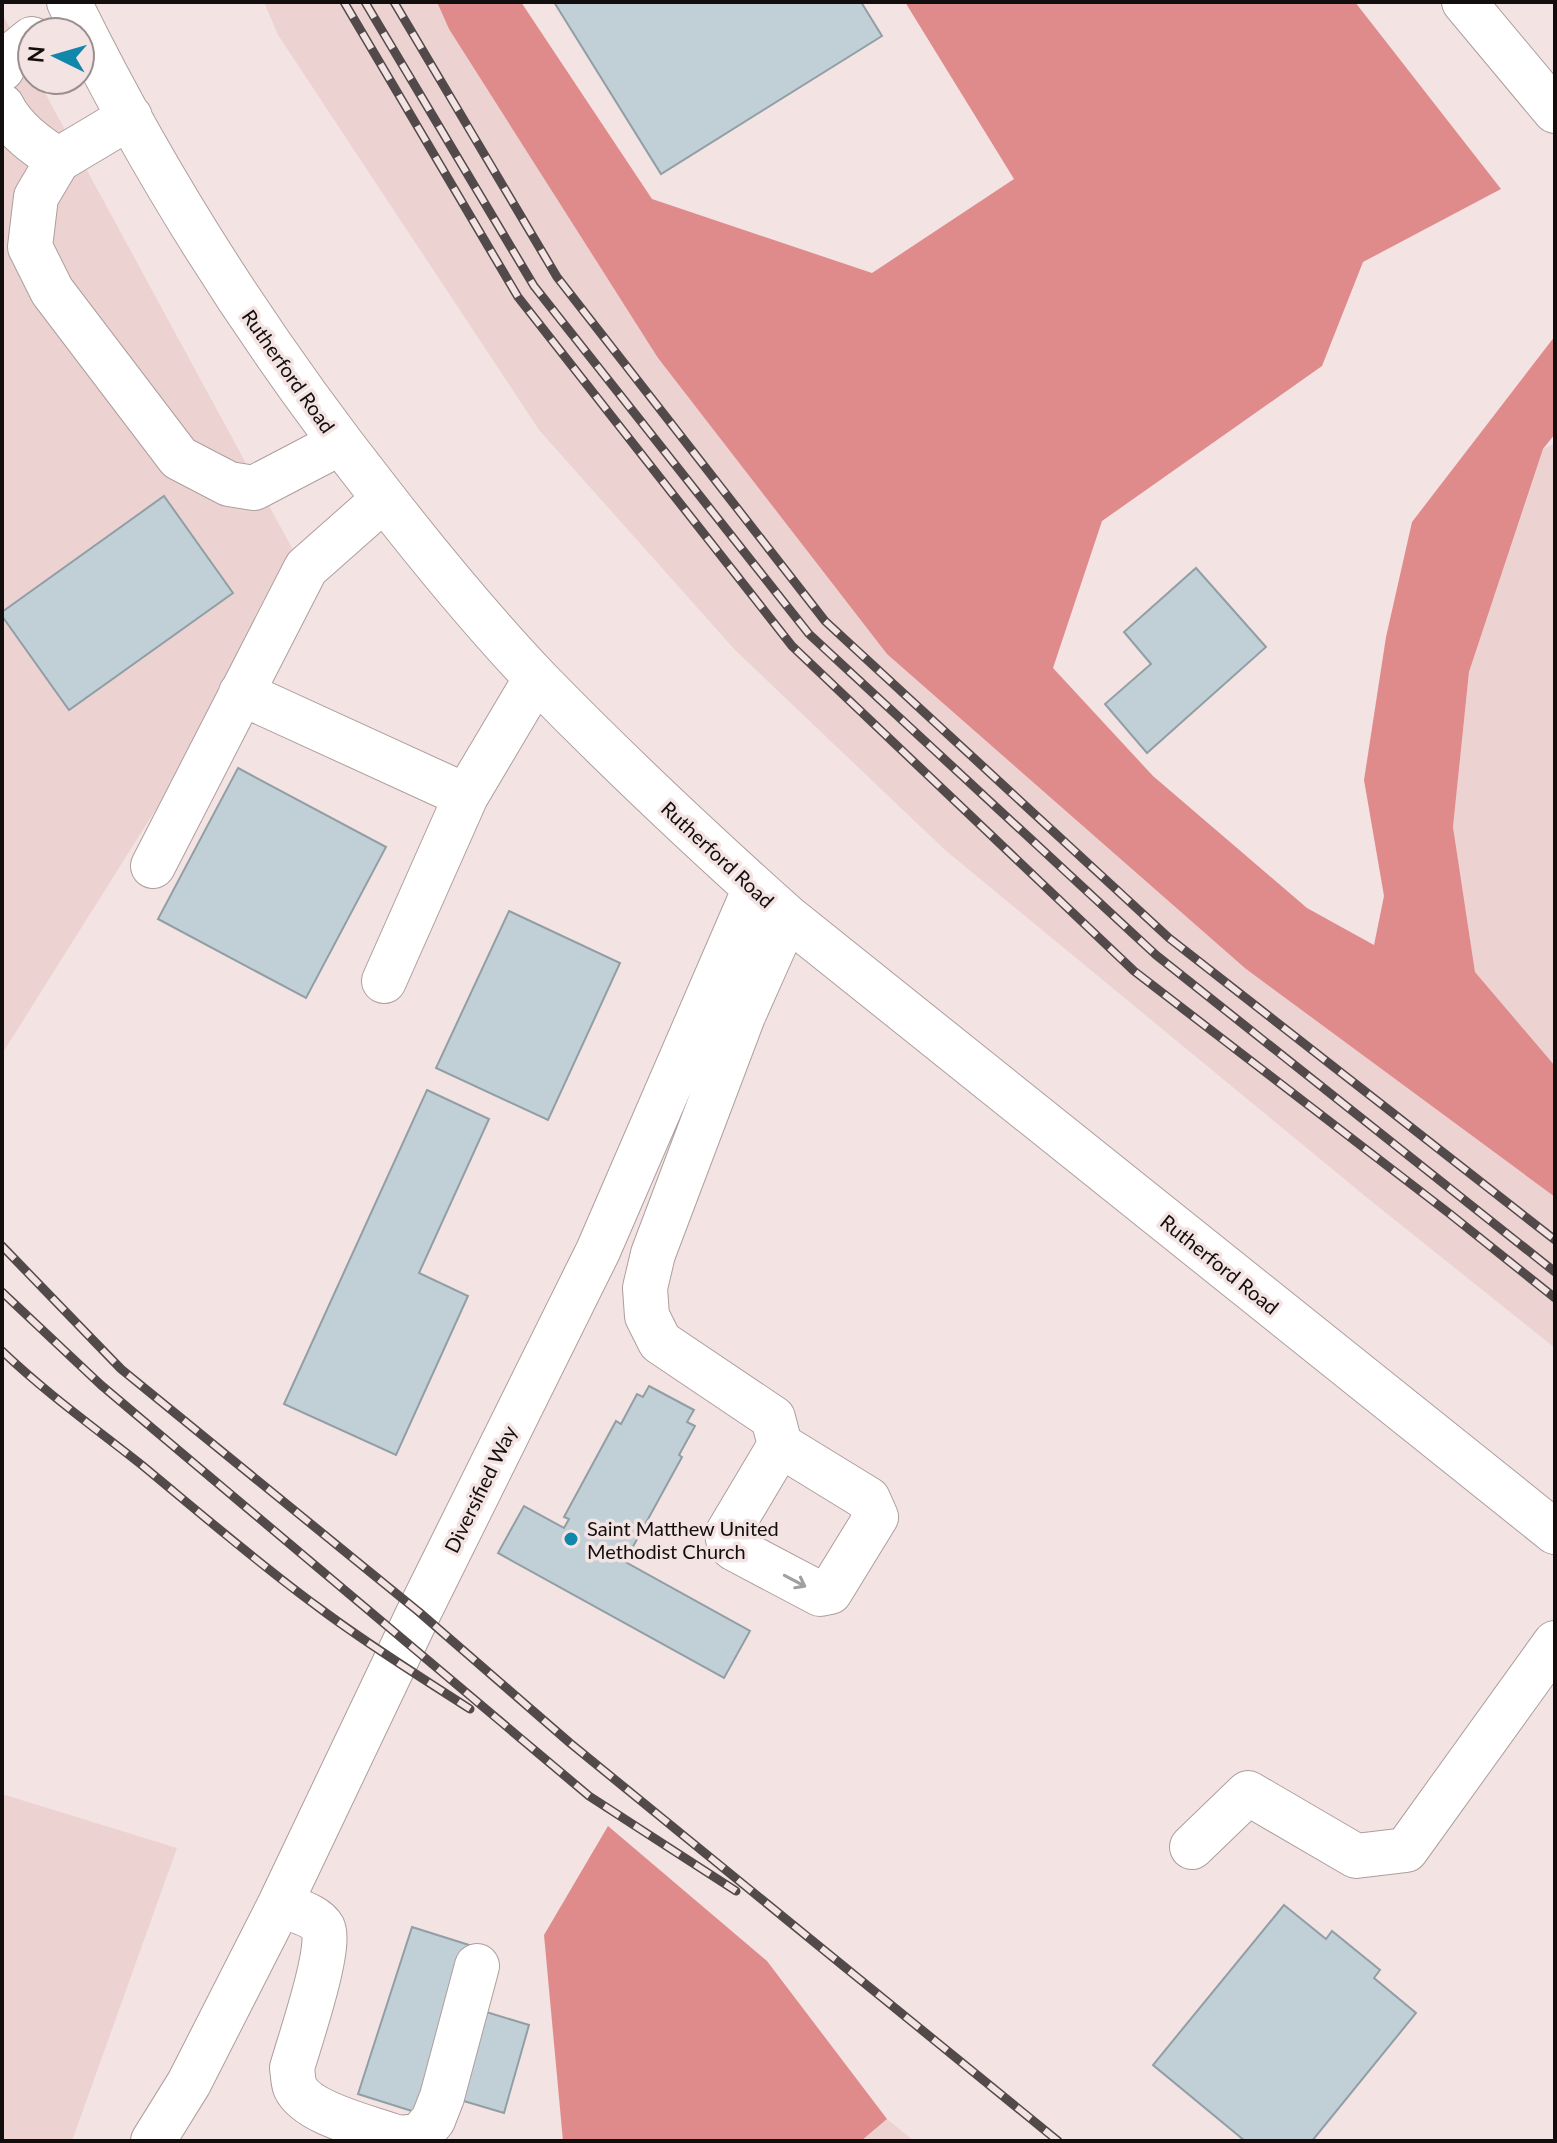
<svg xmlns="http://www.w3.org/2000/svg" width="1557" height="2143" viewBox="0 0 1557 2143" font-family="Lato,sans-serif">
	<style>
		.built { fill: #ecd3d2 }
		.forest { fill: #e08b8b }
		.building { fill: #c1d0d7; stroke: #919fa5; stroke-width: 2 }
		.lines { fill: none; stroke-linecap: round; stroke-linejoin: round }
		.minor-casing { stroke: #ae9e9e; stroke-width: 46 }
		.minor { stroke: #fff; stroke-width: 44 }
		.rail-casing { stroke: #524a4a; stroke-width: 9 }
		.rail { stroke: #f4e3e3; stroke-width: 6; stroke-dasharray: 18; stroke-linecap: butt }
		.oneway { stroke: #a19f9f }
		.poi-dot { fill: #1087ab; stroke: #f4e3e3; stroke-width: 3 }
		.labels { text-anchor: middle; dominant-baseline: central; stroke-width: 7; stroke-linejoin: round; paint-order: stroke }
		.street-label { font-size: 20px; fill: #130e0e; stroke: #f4e3e3 }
		.poi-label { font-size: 20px; fill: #130e0e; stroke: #f4e3e3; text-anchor: start }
	</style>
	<rect width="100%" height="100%" fill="#f4e3e3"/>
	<!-- built -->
	<path class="built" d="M 264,2 L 437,2 L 449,29 L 1246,969 L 1555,1197 L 1555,1348 L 1371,1201 L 945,850 L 735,650 L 539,430 L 278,35 Z
		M 2,13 L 32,69 L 32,80 L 38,80 L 305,572 L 2,1054 Z
		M 1555,443 L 1555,1066 L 1475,972 L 1453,827 L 1469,672 L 1543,449 Z
		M 2,1794 L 177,1848 L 72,2141 L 2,2141 Z
		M 887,2119 L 914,2141 L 861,2141 Z"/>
	<!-- forest -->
	<path class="forest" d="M 437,2 L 521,2 L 652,199 L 872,273 L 1014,179 L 905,2 L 1355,2 L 1501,189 L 1363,262 L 1322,366 L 1102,521 L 1053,668 L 1153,776 L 1307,908 L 1374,945 L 1384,896 L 1364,780 L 1386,637 L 1412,522 L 1555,336 L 1555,434 L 1543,449 L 1469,672 L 1453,827 L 1475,972 L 1555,1066 L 1555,1197 L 1246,969 L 887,654 L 658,358 L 449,29 Z
		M 608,1826 L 767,1961 L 887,2119 L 861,2141 L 563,2141 L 544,1935 Z"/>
	<!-- building -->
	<path class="building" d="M 554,2 L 861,2 L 882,36 L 661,174 Z
		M 164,496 L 233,593 L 69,710 L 2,616 L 2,612 Z
		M 1196,568 L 1266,647 L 1147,753 L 1105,704 L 1151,664 L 1124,632 Z
		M 238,768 L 386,847 L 306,998 L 158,919 Z
		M 509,911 L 620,963 L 548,1120 L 436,1068 Z
		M 427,1090 L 489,1119 L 419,1273 L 468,1296 L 396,1455 L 284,1404 Z
		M 649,1386 L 694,1410 L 687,1422 L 695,1426 L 679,1455 L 682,1457 L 630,1552 L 627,1550 L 622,1560 L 750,1631 L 724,1678 L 498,1553 L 524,1506 L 564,1528 L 569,1519 L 564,1517 L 616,1421 L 621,1424 L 637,1394 L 643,1397 Z
		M 1284,1905 L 1326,1939 L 1332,1931 L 1380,1970 L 1374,1978 L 1416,2013 L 1312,2141 L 1245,2141 L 1153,2065 Z
		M 412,1927 L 469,1945 L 415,2112 L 358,2094 Z
		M 483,2011 L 529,2025 L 504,2113 L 457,2099 Z"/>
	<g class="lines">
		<!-- minor casing -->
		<g class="minor-casing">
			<path id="minor" d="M 69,2 C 155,178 261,343 382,496 C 431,559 483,622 538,680 C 618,762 702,841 787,917 L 1555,1532
				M 1464,2 L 1555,111
				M 2,69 L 7,59 L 32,39
				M 2,106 C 14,130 36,145 58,160
				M 130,117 L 58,160 L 36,197 L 30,247 L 52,291 L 179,458 L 229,484 L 254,488 L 340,443
				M 241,693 L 466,796
				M 153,866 L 306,568 L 384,499
				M 384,981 L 466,796 L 536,678
				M 780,1445 L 727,1534 L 729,1544 L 735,1549 L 820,1594 L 830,1592 L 876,1517 L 868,1499 L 780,1445 L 773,1418 L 660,1342 L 647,1316 L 645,1288 L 653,1254 L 743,1016 L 787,917
				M 1192,1847 L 1248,1793 L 1356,1856 L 1406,1850 L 1555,1643
				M 280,1904 C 293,1910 316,1915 323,1928 C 332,1948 299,2043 292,2068 C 293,2074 293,2082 295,2087 C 307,2114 369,2127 396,2137 L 407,2138 L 422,2133 L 433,2120 L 442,2097 L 477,1966
				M 153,2141 L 189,2083 L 280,1904 L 419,1612 L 598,1251 L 755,888"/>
		</g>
		<!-- minor -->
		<use href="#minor" class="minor"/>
		<!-- rail casing -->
		<g class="rail-casing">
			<path id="rail" d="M 344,2 L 518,297 L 792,646 L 1134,971 L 1450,1214 L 1555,1298
				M 365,2 L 534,286 L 809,634 L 1156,955 L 1555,1272
				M 394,2 L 557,277 L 825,621 L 1169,938 L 1555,1240
				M 2,1246 L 121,1369 L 419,1612 L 570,1743 L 1058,2141
				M 2,1292 L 101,1385 L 589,1796 L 736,1891
				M 2,1351 C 46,1393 95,1428 143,1466 C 201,1514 258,1563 318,1607 C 367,1644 419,1676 470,1709"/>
		</g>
		<!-- rail -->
		<use href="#rail" class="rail"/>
	</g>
	<!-- one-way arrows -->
	<defs><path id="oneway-shaft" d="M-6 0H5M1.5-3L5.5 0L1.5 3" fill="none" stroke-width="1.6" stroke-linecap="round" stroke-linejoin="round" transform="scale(2)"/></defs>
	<use class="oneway" href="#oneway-shaft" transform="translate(795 1581) rotate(28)"/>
	<!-- markers -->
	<circle class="poi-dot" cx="571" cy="1539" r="8"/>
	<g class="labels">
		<!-- street labels -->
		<g class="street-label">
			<text transform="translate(289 371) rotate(55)">Rutherford Road</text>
			<text transform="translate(718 854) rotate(43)">Rutherford Road</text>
			<text transform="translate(1220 1264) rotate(39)">Rutherford Road</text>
			<text transform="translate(480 1489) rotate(-64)">Diversified Way</text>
		</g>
		<!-- poi labels -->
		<g class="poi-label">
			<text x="587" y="1528">Saint Matthew United<tspan x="587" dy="23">Methodist Church</tspan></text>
		</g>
	</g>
	<!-- border -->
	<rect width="1557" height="2143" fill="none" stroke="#130e0e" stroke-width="8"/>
	<!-- north arrow -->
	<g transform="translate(56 56) rotate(275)"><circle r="38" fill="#f4e3e3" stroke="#9a8e8e" stroke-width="2"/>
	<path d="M0-6L14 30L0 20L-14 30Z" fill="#1087ab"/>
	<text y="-12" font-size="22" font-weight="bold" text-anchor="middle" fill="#130e0e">N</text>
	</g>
</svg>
